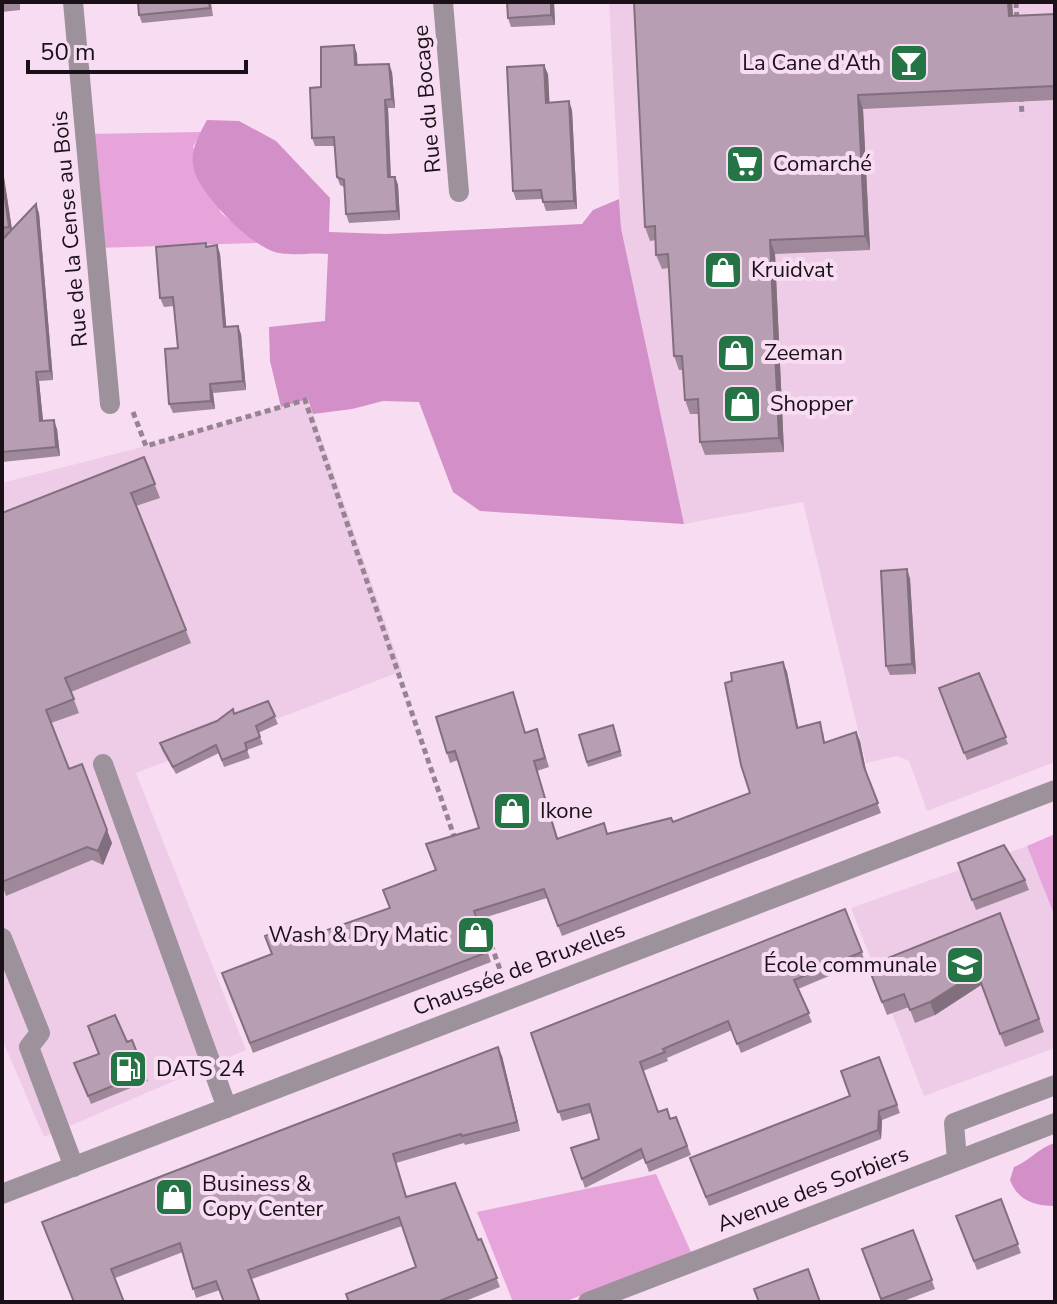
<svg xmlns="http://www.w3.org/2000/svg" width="1057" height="1304" viewBox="0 0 1057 1304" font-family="'Nunito Sans',sans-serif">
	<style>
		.built { fill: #eecce7 }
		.green { fill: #e7a4db }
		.forest { fill: #d38fc7 }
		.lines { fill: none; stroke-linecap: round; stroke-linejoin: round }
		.path { stroke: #978493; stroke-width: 5; stroke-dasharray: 6 4; stroke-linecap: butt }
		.minor { stroke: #9d929b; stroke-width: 20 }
		.wall { fill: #9e8899 }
		.shaded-wall { fill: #816f7d }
		.building { fill: #b89eb2; stroke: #816f7d; stroke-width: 2 }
		.labels { text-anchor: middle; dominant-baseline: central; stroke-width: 8; stroke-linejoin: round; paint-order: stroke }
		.poi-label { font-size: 22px; fill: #1a1118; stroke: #f8dcf2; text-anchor: start }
		.street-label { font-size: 22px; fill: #1a1118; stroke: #f8dcf2 }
	</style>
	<rect width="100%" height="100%" fill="#f8dcf2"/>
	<!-- built -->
	<path class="built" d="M 609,2 L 1055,2 L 1055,762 L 927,811 L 909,761 L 897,756 L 866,763 L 803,502 L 684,524 L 621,228 Z
		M 308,399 L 402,671 L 136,773 L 246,1050 L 44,1137 L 2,1039 L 2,483 L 146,446 Z
		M 1027,846 L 1055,917 L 1055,1048 L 924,1096 L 851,908 Z"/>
	<!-- green -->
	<path class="green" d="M 201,132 L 193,147 L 221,213 L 258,243 L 96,248 L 85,134 Z
		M 1055,834 L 1055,917 L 1027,846 Z
		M 656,1174 L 691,1252 L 564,1302 L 513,1302 L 477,1212 Z"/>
	<!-- forest -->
	<path class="forest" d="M 207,120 L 239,121 L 276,141 L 330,198 L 329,232 L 386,234 L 582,224 L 593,210 L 619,199 L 621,228 L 684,524 L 480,511 L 453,492 L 419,402 L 383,401 L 352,409 L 313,414 L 308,399 L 281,407 L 270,361 L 269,327 L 325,321 L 328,254 C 313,252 294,256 279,253 C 252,248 204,198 195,173 C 188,154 198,136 207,120 Z
		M 1055,1143 L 1055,1206 C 1034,1206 1018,1201 1010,1180 L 1014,1167 C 1030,1161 1038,1148 1055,1143 Z"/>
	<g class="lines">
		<!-- path -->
		<path class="path" d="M 1016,2 L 1017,21
			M 1021,96 L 1022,116
			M 133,412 L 146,446 L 305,400 L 456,842
			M 481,916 L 503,978"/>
		<!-- minor -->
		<path class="minor" d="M 73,2 L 110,404
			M 443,2 L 459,192
			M 103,764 L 227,1108
			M 2,938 L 40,1033 L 29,1047 L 74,1167
			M 957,1160 L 954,1123 L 1055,1085
			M 2,1194 L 1055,790
			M 588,1302 L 1055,1123"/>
	</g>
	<!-- wall -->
	<path class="wall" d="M 2,2 L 20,2 L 20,10 L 2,12 Z
		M 138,2 L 211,2 L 213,16 L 142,23 L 139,15 Z
		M 554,2 L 555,25 L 511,27 L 508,18 Z
		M 634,2 L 1012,2 L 1013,16 L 1055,14 L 1055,100 L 863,109 L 870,250 L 775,254 L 784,452 L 705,455 L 700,442 L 698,414 L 690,414 L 685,400 L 683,370 L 679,370 L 674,356 L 669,268 L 662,269 L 656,255 L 656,240 L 650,241 L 645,227 Z
		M 354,45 L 357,54 L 357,65 L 392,72 L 395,108 L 388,108 L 391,177 L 395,177 L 398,185 L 400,220 L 349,223 L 346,214 L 344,187 L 340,185 L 337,177 L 335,146 L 315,146 L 312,138 L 321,87 Z
		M 548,74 L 549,102 L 572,110 L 577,209 L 546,211 L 542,199 L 516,200 L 513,191 Z
		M 2,168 L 12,230 L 39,213 L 53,380 L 39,381 L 43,421 L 57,429 L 60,456 L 2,462 L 2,240 L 5,237 L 2,237 Z
		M 206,243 L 207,246 L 217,245 L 220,254 L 226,327 L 241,334 L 246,390 L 213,393 L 215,409 L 173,413 L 169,404 L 178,348 L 174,306 L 164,307 L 160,298 Z
		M 144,457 L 160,498 L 136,506 L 191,643 L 71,692 L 79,713 L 51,723 L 69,769 L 112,843 L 103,865 L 92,860 L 6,896 L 2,884 L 2,513 Z
		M 907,569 L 910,579 L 916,674 L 890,675 L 886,666 Z
		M 783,662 L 787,672 L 798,727 L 823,732 L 825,743 L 856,732 L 860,741 L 867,775 L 881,813 L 562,936 L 547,898 L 477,920 L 491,962 L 253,1053 L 222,973 L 272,954 L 296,941 L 390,908 L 436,870 L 479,828 L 458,760 L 450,763 L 436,717 L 526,733 L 537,729 L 549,767 L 537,771 L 558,838 L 608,834 L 673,822 L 750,793 Z
		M 979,673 L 1008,744 L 967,760 L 939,688 Z
		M 268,701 L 278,724 L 258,733 L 263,744 L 247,750 L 250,758 L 224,767 L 219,753 L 176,774 L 162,750 L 160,743 Z
		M 613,725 L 622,756 L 588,767 L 579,735 Z
		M 958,863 L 1025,880 L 1029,890 L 976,910 Z
		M 845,909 L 865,961 L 798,989 L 812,1022 L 741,1053 L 732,1030 L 667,1058 L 668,1061 L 643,1071 L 658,1112 L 671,1119 L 676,1117 L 691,1155 L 649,1172 L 644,1158 L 585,1188 L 571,1148 L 599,1139 L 591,1113 L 562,1121 L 531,1033 Z
		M 1000,913 L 1044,1032 L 1005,1047 L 981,985 L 935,1015 L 915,1023 L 909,1007 L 887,1015 L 868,966 Z
		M 132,1040 L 148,1081 L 91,1104 L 74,1063 Z
		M 502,1056 L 520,1131 L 465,1145 L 464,1143 L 396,1163 L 407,1197 L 478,1240 L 481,1239 L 500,1287 L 463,1302 L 349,1302 L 416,1267 L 402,1226 L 252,1279 L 260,1302 L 224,1302 L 220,1290 L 196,1298 L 183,1252 L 115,1278 L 42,1222 Z
		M 897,1105 L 900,1113 L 882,1120 L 881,1139 L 709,1206 L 690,1158 Z
		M 1001,1199 L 1021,1253 L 977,1270 L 956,1216 Z
		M 913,1230 L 935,1289 L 901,1302 L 882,1302 L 862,1249 Z"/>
	<!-- shaded-wall -->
	<path class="shaded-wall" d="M 551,2 L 554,2 L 555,25 L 551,15 Z
		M 1008,2 L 1012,2 L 1014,30 L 1009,16 Z
		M 354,45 L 357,54 L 358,74 L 355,65 Z
		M 389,64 L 392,72 L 395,108 L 392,99 Z
		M 544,65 L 548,74 L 550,111 L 546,103 Z
		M 858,95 L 863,109 L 870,250 L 865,236 Z
		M 385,100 L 388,108 L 391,186 L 388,177 Z
		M 569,101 L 572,110 L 577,209 L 574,201 Z
		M 2,168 L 3,170 L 13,236 L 9,227 L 2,177 Z
		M 395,177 L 398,185 L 400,220 L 397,211 Z
		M 36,204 L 39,213 L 53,380 L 50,371 Z
		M 770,240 L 775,254 L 784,452 L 779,438 Z
		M 217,245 L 220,254 L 227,335 L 224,327 Z
		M 238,326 L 241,334 L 246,390 L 243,381 Z
		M 36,372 L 39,381 L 44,430 L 40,421 Z
		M 210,384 L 213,393 L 215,409 L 211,401 Z
		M 54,420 L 57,429 L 60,456 L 56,447 Z
		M 907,569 L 910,579 L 916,674 L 912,664 Z
		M 783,662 L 787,672 L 800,737 L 797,728 Z
		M 856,732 L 860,741 L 867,776 L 864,767 Z
		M 107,830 L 112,843 L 103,865 L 98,851 Z
		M 977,972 L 981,985 L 935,1015 L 930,1002 Z
		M 498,1047 L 502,1056 L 520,1131 L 517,1122 Z
		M 879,1111 L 882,1120 L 881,1139 L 878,1130 Z"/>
	<!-- building -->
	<path class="building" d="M 138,2 L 209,2 L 210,8 L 139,15 Z
		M 507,2 L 551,2 L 551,15 L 508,18 Z
		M 634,2 L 1008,2 L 1009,16 L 1055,14 L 1055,86 L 858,95 L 865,236 L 770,240 L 779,438 L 700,442 L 698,399 L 685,400 L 682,356 L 674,356 L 668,254 L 656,255 L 655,226 L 645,227 Z
		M 354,45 L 355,65 L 389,64 L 392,99 L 385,100 L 388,177 L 395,177 L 397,211 L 346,214 L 344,180 L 337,177 L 334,137 L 312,138 L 310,88 L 321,87 L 321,47 Z
		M 544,65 L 546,103 L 569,101 L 574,201 L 543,202 L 541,190 L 513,191 L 507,67 Z
		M 2,177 L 9,227 L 2,228 Z
		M 36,204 L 50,371 L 36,372 L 40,421 L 54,420 L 56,447 L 2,452 L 2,240 Z
		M 206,243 L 206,247 L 217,245 L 224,327 L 238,326 L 243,381 L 210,384 L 211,401 L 169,404 L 165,349 L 178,348 L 173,297 L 160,298 L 156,247 Z
		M 144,457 L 155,484 L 131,493 L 186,630 L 65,678 L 74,699 L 46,710 L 69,769 L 82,764 L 107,830 L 98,851 L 87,847 L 2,882 L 2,513 Z
		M 907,569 L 912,664 L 886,666 L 881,571 Z
		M 783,662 L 797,728 L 820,722 L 824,743 L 856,732 L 864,767 L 878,803 L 558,926 L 544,889 L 474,911 L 488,952 L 250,1043 L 222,973 L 272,954 L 265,936 L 291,925 L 296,941 L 390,908 L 383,890 L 436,870 L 426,844 L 479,828 L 455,751 L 447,753 L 436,717 L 513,692 L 525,733 L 537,729 L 545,758 L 534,761 L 557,839 L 604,823 L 607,834 L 671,818 L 673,822 L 750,793 L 741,765 L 725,683 L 732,681 L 731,673 Z
		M 979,673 L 1006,737 L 964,753 L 939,688 Z
		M 268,701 L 275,716 L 256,726 L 260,737 L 245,743 L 247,750 L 222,760 L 216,745 L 173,767 L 160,743 L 217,721 L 233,709 L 234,714 Z
		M 613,725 L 620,751 L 587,762 L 579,735 Z
		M 1004,845 L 1025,880 L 972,900 L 958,863 Z
		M 845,909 L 862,952 L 794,980 L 809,1013 L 737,1044 L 728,1021 L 663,1049 L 665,1052 L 640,1062 L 658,1112 L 667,1109 L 670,1119 L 676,1117 L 687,1146 L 646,1163 L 641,1149 L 582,1179 L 571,1148 L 599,1139 L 589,1104 L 558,1112 L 531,1033 Z
		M 1000,913 L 1039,1019 L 1000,1034 L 977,972 L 930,1002 L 910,1010 L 904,994 L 882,1002 L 868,966 Z
		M 115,1015 L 127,1042 L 132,1040 L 145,1073 L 88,1096 L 74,1063 L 99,1054 L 88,1026 Z
		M 498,1047 L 517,1122 L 462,1136 L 461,1134 L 393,1154 L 406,1197 L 455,1183 L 478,1240 L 481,1239 L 497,1278 L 437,1302 L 349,1302 L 346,1294 L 416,1267 L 399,1217 L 248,1270 L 259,1300 L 254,1302 L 224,1302 L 216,1281 L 193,1289 L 180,1243 L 111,1269 L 124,1302 L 74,1302 L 42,1222 Z
		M 879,1057 L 897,1105 L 879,1111 L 878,1130 L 706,1197 L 690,1158 L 850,1096 L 841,1071 Z
		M 1001,1199 L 1018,1244 L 974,1261 L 956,1216 Z
		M 913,1230 L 932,1280 L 881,1299 L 862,1249 Z
		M 808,1269 L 820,1302 L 759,1302 L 754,1289 Z"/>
	<!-- icons -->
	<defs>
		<g id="bar-square" transform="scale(2)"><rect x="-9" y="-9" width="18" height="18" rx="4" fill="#257445" stroke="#f8dcf2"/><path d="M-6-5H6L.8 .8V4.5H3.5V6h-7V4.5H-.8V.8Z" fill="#fff"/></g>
		<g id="supermarket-square" transform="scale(2)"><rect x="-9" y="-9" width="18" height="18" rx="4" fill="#257445" stroke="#f8dcf2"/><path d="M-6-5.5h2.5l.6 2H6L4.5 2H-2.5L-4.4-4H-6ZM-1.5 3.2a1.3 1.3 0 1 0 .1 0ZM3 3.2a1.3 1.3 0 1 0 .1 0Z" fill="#fff"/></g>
		<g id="shop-square" transform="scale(2)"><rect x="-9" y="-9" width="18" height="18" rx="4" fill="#257445" stroke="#f8dcf2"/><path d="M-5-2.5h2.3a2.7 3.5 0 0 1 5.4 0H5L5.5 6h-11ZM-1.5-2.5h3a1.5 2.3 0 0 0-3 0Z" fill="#fff"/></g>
		<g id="school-square" transform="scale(2)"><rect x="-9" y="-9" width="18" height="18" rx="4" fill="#257445" stroke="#f8dcf2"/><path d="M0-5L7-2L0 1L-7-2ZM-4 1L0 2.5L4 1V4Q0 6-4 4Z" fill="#fff"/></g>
		<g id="fuel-square" transform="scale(2)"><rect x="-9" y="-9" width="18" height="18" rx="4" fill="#257445" stroke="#f8dcf2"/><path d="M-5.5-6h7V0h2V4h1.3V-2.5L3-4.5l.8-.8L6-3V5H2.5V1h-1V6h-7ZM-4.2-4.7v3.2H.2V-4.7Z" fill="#fff"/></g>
	</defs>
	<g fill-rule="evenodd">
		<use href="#bar-square" x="909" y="63"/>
		<use href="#supermarket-square" x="745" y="164"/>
		<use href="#shop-square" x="723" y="270"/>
		<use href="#shop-square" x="736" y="353"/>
		<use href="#shop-square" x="742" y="404"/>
		<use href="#shop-square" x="512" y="811"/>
		<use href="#shop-square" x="476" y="935"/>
		<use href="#school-square" x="965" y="965"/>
		<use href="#fuel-square" x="128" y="1069"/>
		<use href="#shop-square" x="174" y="1197"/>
	</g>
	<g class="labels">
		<!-- poi labels -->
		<g class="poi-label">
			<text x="881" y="63" text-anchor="end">La Cane d'Ath</text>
			<text x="773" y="164">Comarché</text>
			<text x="751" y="270">Kruidvat</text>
			<text x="764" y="353">Zeeman</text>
			<text x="770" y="404">Shopper</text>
			<text x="540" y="811">Ikone</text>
			<text x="448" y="935" text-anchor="end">Wash &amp; Dry Matic</text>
			<text x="937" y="965" text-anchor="end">École communale</text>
			<text x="156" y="1069">DATS 24</text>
			<text x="202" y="1184">Business &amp;<tspan x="202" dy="25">Copy Center</tspan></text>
		</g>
		<!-- street labels -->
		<g class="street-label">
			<text transform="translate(427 99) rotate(-95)">Rue du Bocage</text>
			<text transform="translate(70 229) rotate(-95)">Rue de la Cense au Bois</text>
			<text transform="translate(519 969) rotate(-21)">Chaussée de Bruxelles</text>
			<text transform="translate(813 1189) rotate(-21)">Avenue des Sorbiers</text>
		</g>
	</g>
	<!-- border -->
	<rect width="1057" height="1304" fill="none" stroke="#1a1118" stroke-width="8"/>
	<!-- scale -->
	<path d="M28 60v12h218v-12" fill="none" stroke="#1a1118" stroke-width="4"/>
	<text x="40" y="60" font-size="24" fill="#1a1118" stroke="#f8dcf2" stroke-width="6" paint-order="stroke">50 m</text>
</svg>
